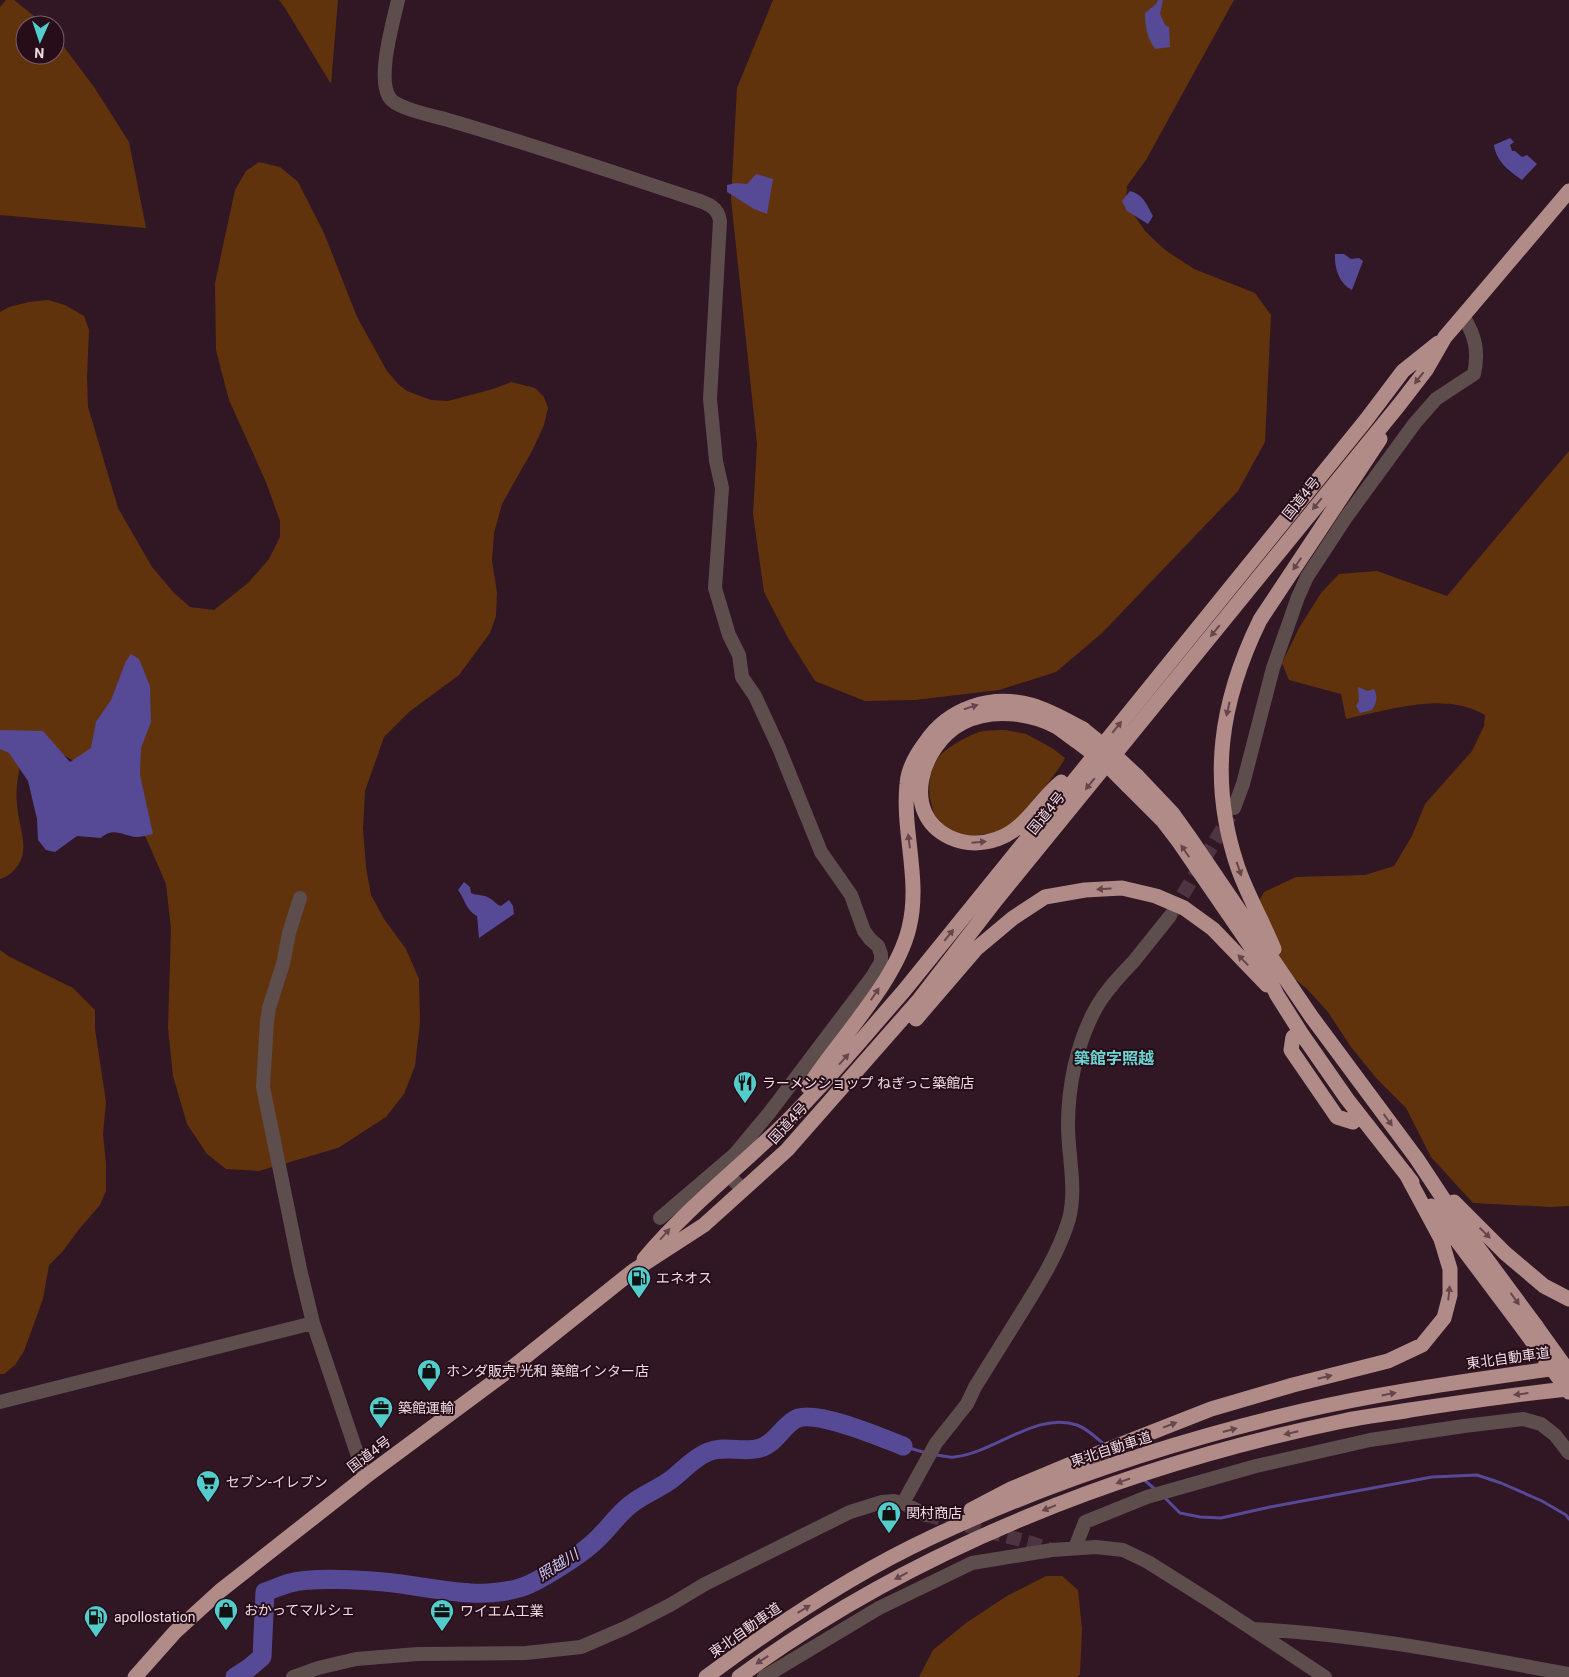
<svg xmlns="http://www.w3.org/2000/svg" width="1569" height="1677" viewBox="0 0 1569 1677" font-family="Roboto,'Noto Sans JP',sans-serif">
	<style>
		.green { fill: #61330d }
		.water { fill: #564995 }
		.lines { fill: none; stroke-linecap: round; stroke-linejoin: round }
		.stream { stroke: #564995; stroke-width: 3 }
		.river { stroke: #564995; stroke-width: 19 }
		.minor-tunnel { stroke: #4d3440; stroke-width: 14; stroke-dasharray: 14 7; stroke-linecap: butt }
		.minor { stroke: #5d4d4c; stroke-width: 14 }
		.highway { stroke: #b18b88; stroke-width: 15 }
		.highway-bridge { stroke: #b18b88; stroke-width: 15 }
		.oneway { fill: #65464b }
		.labels { text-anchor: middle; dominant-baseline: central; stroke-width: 4; stroke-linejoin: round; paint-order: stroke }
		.street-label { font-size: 14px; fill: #eedbe2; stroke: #260d19 }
		.poi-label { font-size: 14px; fill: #eedbe2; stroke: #260d19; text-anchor: start }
		.water-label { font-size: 15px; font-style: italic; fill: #cac7f3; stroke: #260d19 }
		.quarter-label { font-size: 16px; font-weight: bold; fill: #6ad6d3; stroke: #260d19 }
	</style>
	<rect width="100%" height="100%" fill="#311623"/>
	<!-- green -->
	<path class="green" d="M 6,0 L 14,0 L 45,25 L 25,25 L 25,55 L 55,55 L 55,35 L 94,87 L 129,142 L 146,228 L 0,215 L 0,7 Z
		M 279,0 L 338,0 L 331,84 L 285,8 Z
		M 773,0 L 1234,0 L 1146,160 L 1127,186 L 1126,203 L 1145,231 L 1165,250 L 1194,269 L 1255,293 L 1271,315 L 1265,442 L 1238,491 L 1102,633 L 1056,672 L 999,690 L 915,700 L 865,701 L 815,681 L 788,638 L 764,592 L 753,514 L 757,444 L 731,199 L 737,88 Z
		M 259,162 L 280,167 L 298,182 L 324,233 L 357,317 L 387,371 L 398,384 L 407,391 L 431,400 L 448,401 L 493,389 L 511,382 L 535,388 L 544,397 L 548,408 L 544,425 L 533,449 L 502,504 L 494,533 L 492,561 L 497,592 L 496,616 L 490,633 L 459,675 L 409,712 L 384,737 L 365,791 L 363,829 L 366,867 L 371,895 L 384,919 L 406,949 L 419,979 L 420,1022 L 415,1066 L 404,1094 L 386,1117 L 338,1148 L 259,1171 L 226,1169 L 207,1154 L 187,1124 L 173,1076 L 168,1028 L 171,929 L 166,884 L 147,840 L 127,805 L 93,772 L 53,749 L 23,754 C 19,770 15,788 17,804 C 18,827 33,853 13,871 C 9,875 6,877 0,879 L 0,312 L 9,307 L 29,302 L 48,300 L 65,305 L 84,316 L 89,330 L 87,377 L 88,407 L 118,508 L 152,567 L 174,593 L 190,607 L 214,610 L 248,583 L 269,559 L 280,537 L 280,521 L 266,482 L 229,400 L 216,350 L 215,283 L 235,190 L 246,171 Z
		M 1569,451 L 1569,1206 L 1551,1207 L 1473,1203 L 1431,1157 L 1406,1108 L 1377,1079 L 1351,1047 L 1328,1012 L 1307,989 L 1267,956 L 1252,914 L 1264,892 L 1296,877 L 1365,875 L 1394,866 L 1412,836 L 1425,804 L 1472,751 L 1484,726 L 1485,715 C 1443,691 1390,710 1346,719 L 1341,694 L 1289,680 L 1282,663 L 1299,628 L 1321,593 L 1339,574 L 1377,571 L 1447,596 Z
		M 1006,730 L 1026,734 L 1052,748 L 1065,758 C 1059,771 1018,823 1007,828 C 989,836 961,839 944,828 C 936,823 933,811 931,802 C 927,789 930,770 938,758 C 945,748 968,736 979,732 C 988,730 998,730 1006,730 Z
		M 0,950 L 8,956 L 73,988 L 95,1010 L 95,1029 L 106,1102 L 103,1134 L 106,1164 L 106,1191 L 100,1205 L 80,1228 L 63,1251 L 49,1265 L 43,1299 L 24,1351 L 15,1365 L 4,1374 L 0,1374 Z
		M 1046,1576 L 1062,1576 L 1078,1590 L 1082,1629 L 1080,1674 L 1077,1677 L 919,1677 L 933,1650 L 966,1623 L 1007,1596 Z"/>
	<!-- water -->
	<path class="water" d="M 1158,0 L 1163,0 L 1160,14 L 1165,25 L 1169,27 L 1170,47 L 1155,49 C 1147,37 1145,27 1145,13 L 1156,4 Z
		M 1510,138 L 1514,142 L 1510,145 L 1512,151 L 1515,151 L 1522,157 L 1527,155 L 1537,164 L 1522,180 C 1509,171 1496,161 1494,145 Z
		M 756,174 L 773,179 L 767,214 L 754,209 L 727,192 L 727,185 L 736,183 L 747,184 Z
		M 1130,191 C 1143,194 1147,205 1153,216 L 1148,224 L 1127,211 L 1122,201 Z
		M 1335,254 L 1344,254 L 1351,259 L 1359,258 L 1363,261 L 1352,290 C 1339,284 1334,267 1335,254 Z
		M 131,654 L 139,659 L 150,686 L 151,722 L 141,748 L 140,775 L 153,834 C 148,835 141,837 136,837 C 124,836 113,826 101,838 L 77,836 L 55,852 L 46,850 L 38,840 L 37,819 L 28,781 L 9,753 L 0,749 L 0,730 L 43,731 L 70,762 L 91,748 L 96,722 L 111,700 L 126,661 Z
		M 1358,687 L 1368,691 L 1374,689 C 1378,697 1377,702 1372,710 L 1360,713 L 1356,706 L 1359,701 Z
		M 464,882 L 470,887 L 471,893 C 477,896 484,894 489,898 C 494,900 495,904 501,906 L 509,900 L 513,906 L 514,914 L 479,938 L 477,916 C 465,909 466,901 458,890 Z"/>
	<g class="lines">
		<!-- stream -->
		<path class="stream" d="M 903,1446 L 926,1453
			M 935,1455 C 941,1455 948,1458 954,1457 C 995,1453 1036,1411 1077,1425 C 1088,1429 1096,1438 1105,1445
			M 1143,1479 L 1156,1490
			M 1164,1497 L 1180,1513 L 1200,1517 L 1221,1518 L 1270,1507 L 1432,1477 L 1477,1475 L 1501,1483 L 1542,1501 L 1566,1515 L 1569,1519"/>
		<!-- river -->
		<path class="river" d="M 235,1677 L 249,1668 L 262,1657 L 265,1592 C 274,1589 282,1585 290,1583 C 312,1577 361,1580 384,1582 C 428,1586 476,1601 519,1588 C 536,1584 580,1555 593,1543 C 607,1531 616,1516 630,1505 C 643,1494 659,1489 672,1479 C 684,1470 693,1458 708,1452 C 725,1445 744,1453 760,1448 C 776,1444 783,1424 798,1418 C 820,1411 882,1438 903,1446"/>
		<!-- minor-tunnel -->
		<path class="minor-tunnel" d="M 1172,913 L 1230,816
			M 926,1515 L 1028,1542 L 1052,1550"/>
		<!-- minor -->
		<path class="minor" d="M 398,0 C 393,23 377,76 389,97 C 396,109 434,116 448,120 C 531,144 612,172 694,199 C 706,203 718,206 720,221 L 710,399 L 716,461 L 722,488 L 715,588 L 729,635 L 739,655 L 742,677 L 755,696 L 779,748 L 821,852 L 851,895 L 864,931 L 870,939 L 878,946 L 881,954 L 881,962 L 872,977 L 770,1112 L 735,1154 L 660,1218
			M 1234,808 L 1243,784 L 1273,668 L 1298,597 L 1307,577 L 1347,516 L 1415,423 L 1436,399 L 1474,374 C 1479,351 1475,335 1463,316
			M 300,898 L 289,933 L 283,964 L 269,1008 L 267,1021 L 263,1087 L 300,1269 L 313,1323 L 365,1477
			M 721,1167 L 743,1190
			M 0,1402 L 313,1323
			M 903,1503 L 936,1443 L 967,1404 L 975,1387 C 991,1361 1007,1336 1023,1310 C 1041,1281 1059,1252 1069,1219 C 1077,1188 1068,1156 1068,1125 C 1068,1086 1077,1042 1096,1008 C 1106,990 1121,975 1134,961 C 1146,946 1158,931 1170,916
			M 1075,1548 L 1085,1522 L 1147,1497 L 1256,1466 L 1370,1440 L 1464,1426 L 1523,1419 L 1541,1424 L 1555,1435 L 1569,1453
			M 1253,1629 C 1360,1634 1464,1655 1569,1674
			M 293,1677 L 318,1668 L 356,1659 L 418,1654 L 526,1653 L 581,1647 L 625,1628 L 670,1605 L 705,1584 L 850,1512 L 882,1502 L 894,1501 L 903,1503 L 926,1515
			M 764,1677 L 879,1608 L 972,1563 L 1052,1550 L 1096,1547 L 1123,1550 L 1148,1562 L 1213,1603 L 1325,1677"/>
		<!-- highway -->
		<path class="highway" d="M 1137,776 L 1173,814 L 1188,835 L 1311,1016 L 1417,1159 L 1454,1215 L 1536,1326
			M 1061,782 C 1039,800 1025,830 997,839 C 980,845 964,844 949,837 C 900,813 921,745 962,723 C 990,708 1029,712 1057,727 C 1063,731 1069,736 1075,740
			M 1128,786 L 1163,821 L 1179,842 L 1260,960 L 1277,995 L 1301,1033 L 1347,1099 L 1412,1182
			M 1274,949 C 1263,922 1248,896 1238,868 C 1208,780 1220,702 1260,620 L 1380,439
			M 916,1019 L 976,949 L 1013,918 L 1045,897 L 1085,890 L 1122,888 L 1156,896 L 1184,908 L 1213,929 L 1267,985
			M 1293,1037 L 1291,1050 L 1337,1117 L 1353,1122
			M 808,1087 C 839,1039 896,982 909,928 C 921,880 902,832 907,784 C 908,769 916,755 925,743 C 948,708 991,694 1031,705 C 1049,710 1066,720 1083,729
			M 1454,1202 L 1505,1253 L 1544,1286 L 1569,1299
			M 1431,1206 L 1524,1330
			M 644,1259 C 687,1208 739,1168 786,1122 C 828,1081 865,1035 903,992 L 1366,420 L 1403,371 L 1438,343
			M 971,1510 L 1011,1489 L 1071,1464 L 1211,1409 L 1293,1385 L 1388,1361 L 1422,1345 L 1444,1318 L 1450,1295 L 1450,1269 L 1441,1239 L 1406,1174
			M 135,1677 L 175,1632 L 220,1591 L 365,1477 L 504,1374 L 633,1271 L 704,1225 L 787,1150 L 918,1001 L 996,900 L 1399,405 L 1426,370 L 1445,337 L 1457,323 L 1569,191
			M 706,1677 C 776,1625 851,1575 930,1538 C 1049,1482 1175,1441 1302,1411 C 1388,1391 1476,1380 1563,1367
			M 739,1677 C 915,1547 1130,1465 1343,1421 C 1365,1416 1388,1414 1410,1410 C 1463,1402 1516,1394 1569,1389"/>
		<!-- highway-bridge -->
		<path class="highway-bridge" d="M 1083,729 L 1109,750 L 1137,776
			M 1075,740 L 1102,760 L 1128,786
			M 1536,1326 L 1569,1372
			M 1524,1330 L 1569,1392"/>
	</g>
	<!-- one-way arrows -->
	<defs><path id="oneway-solid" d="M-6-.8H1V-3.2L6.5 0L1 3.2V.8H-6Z" transform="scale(1.25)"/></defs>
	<g class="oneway">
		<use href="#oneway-solid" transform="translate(1419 378) rotate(128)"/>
		<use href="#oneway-solid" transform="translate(1317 504) rotate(129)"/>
		<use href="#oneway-solid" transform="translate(1297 564) rotate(124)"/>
		<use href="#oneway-solid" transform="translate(1215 631) rotate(129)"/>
		<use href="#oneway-solid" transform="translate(971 707) rotate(-18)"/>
		<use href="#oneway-solid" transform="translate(1228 709) rotate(103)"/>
		<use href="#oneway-solid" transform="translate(1117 727) rotate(-51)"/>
		<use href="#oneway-solid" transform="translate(1090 784) rotate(129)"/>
		<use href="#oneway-solid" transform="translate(909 841) rotate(-97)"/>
		<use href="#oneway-solid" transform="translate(979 842) rotate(-5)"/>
		<use href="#oneway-solid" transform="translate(1185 851) rotate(-124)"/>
		<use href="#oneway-solid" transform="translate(1239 869) rotate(71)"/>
		<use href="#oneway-solid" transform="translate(1104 889) rotate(177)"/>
		<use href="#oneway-solid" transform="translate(949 935) rotate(-51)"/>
		<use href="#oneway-solid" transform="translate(1243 960) rotate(-134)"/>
		<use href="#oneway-solid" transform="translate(875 994) rotate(-56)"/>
		<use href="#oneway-solid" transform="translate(844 1059) rotate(-48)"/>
		<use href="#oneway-solid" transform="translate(1388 1120) rotate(54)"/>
		<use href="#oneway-solid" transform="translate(1485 1233) rotate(44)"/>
		<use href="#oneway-solid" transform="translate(665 1234) rotate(-48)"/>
		<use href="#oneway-solid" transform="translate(1449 1293) rotate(-84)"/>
		<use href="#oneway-solid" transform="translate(1515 1299) rotate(54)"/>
		<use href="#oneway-solid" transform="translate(1325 1377) rotate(-14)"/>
		<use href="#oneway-solid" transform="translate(1389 1394) rotate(-11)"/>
		<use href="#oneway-solid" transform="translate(1521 1394) rotate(173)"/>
		<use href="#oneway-solid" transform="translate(1170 1425) rotate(-21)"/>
		<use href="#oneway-solid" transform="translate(1230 1430) rotate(-15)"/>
		<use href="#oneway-solid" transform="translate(1291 1433) rotate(167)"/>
		<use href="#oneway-solid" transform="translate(1123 1481) rotate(161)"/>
		<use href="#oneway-solid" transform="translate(1049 1508) rotate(158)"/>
		<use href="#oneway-solid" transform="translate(901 1576) rotate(152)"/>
		<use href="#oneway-solid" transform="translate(804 1609) rotate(-31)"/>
		<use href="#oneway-solid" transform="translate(762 1660) rotate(147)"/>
	</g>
	<!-- icons -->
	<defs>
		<g id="restaurant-pin" transform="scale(1.25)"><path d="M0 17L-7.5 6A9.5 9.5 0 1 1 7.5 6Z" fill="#53cdcb" stroke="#260d19"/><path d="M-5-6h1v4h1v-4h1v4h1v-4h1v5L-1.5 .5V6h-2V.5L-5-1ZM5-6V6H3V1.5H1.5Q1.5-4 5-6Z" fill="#111"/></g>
		<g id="fuel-pin" transform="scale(1.25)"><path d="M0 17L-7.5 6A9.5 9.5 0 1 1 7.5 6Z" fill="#53cdcb" stroke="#260d19"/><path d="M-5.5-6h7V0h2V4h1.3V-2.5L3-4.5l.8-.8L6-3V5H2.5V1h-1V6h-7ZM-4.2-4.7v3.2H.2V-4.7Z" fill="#111"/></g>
		<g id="shop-pin" transform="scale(1.25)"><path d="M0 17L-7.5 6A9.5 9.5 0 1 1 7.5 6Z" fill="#53cdcb" stroke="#260d19"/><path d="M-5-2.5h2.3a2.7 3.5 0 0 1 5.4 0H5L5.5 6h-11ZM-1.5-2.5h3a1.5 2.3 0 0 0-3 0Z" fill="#111"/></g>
		<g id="office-pin" transform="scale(1.25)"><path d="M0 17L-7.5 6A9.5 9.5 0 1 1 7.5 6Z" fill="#53cdcb" stroke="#260d19"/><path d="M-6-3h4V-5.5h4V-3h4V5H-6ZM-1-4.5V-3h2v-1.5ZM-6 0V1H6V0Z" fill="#111"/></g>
		<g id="supermarket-pin" transform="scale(1.25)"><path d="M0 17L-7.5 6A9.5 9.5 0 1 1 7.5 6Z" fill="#53cdcb" stroke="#260d19"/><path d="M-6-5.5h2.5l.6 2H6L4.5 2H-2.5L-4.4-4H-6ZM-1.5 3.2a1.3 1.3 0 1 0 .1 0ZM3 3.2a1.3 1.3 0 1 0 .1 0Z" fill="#111"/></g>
	</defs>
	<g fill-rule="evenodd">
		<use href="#restaurant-pin" x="745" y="1083"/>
		<use href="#fuel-pin" x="639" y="1278"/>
		<use href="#shop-pin" x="429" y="1371"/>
		<use href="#office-pin" x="381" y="1408"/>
		<use href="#supermarket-pin" x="208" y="1482"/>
		<use href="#shop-pin" x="889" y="1513"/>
		<use href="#shop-pin" x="226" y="1610"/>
		<use href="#office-pin" x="442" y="1611"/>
		<use href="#fuel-pin" x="96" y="1617"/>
	</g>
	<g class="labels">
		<!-- street labels -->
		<g class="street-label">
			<text transform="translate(1301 498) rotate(-51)">国道4号</text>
			<text transform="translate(1046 813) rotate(-51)">国道4号</text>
			<text transform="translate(788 1123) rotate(-47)">国道4号</text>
			<text transform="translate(1508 1358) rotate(-8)">東北自動車道</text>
			<text transform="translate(1111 1449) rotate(-18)">東北自動車道</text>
			<text transform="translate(369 1454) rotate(-37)">国道4号</text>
			<text transform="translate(745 1630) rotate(-35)">東北自動車道</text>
		</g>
		<!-- poi labels -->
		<g class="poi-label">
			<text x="762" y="1083">ラーメンショップ ねぎっこ築館店</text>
			<text x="656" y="1278">エネオス</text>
			<text x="446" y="1371">ホンダ販売 光和 築館インター店</text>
			<text x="398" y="1408">築館運輸</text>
			<text x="226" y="1482">セブン-イレブン</text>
			<text x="906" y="1513">関村商店</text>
			<text x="244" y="1610">おかってマルシェ</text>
			<text x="460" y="1611">ワイエム工業</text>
			<text x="114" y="1617">apollostation</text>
		</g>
		<!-- water labels -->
		<g class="water-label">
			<text transform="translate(558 1565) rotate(-32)">照越川</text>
		</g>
		<!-- quarter labels -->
		<g class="quarter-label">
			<text x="1114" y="1058">築館字照越</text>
		</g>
	</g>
	<!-- north arrow -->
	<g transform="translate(40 40) rotate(183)"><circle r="24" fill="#260d19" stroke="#765f69"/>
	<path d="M0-4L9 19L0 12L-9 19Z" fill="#53cdcb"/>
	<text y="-8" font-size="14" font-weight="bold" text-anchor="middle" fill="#eedbe2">N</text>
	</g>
</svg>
